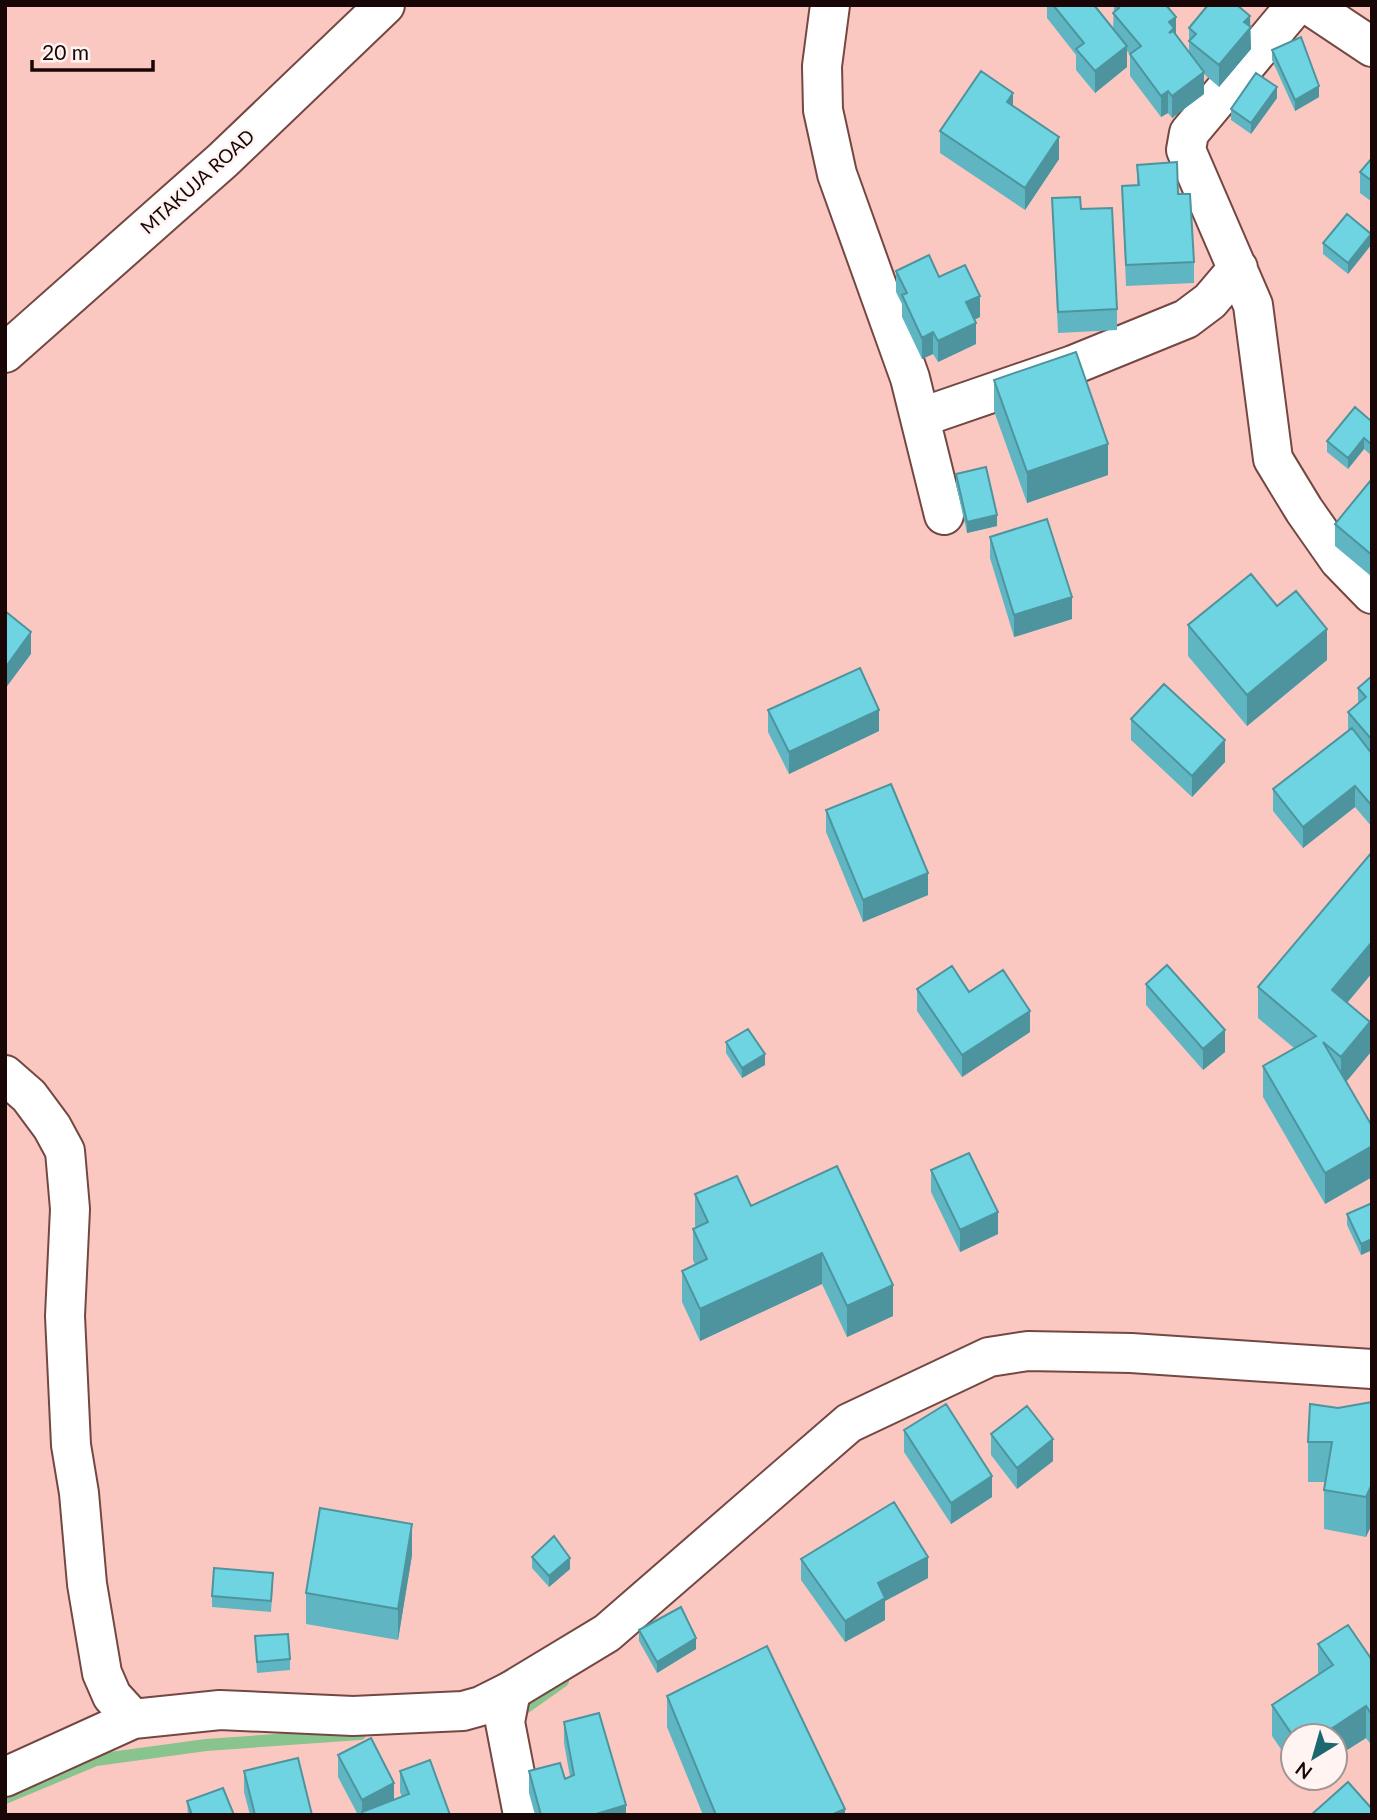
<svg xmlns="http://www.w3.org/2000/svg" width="1377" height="1820" viewBox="0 0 1377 1820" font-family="Lato,sans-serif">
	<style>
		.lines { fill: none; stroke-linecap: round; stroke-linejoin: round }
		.stream { stroke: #89c38e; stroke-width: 12 }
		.street-casing { stroke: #734843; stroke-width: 42 }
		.secondary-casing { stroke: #734843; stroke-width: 42 }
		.street { stroke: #fff; stroke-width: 38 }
		.secondary { stroke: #fff; stroke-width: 38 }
		.wall { fill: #5fb6c2 }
		.shaded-wall { fill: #4d949e }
		.building { fill: #6ed4e1; stroke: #4d949e; stroke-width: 2 }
		.labels { text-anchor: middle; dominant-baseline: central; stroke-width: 5; stroke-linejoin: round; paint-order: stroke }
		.street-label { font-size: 19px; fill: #180706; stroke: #fff4f2 }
	</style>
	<rect width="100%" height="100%" fill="#fbc8c1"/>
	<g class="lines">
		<!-- stream -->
		<path class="stream" d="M 515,1715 L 563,1681
			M 5,1798 L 96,1760 L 206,1745 L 360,1734"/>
		<!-- street casing -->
		<g class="street-casing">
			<path id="street" d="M 830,5 L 822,66 L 823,110 L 837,174 L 910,378 L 944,515
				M 1296,5 L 1189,133 L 1186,150 L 1253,305 L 1273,459 L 1304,510 L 1339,560 L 1372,594
				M 1309,5 L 1372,47
				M 5,353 L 223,160 L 385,5
				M 922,417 L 1073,365 L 1186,319 L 1210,301 L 1238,268
				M 5,1075 L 29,1096 L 52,1127 L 65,1151 L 70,1209 L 65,1316 L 71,1445 L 79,1493 L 87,1584 L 102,1673 L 112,1696 L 133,1719
				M 511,1691 L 505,1722 L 523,1815"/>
		</g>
		<!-- secondary casing -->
		<g class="secondary-casing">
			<path id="secondary" d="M 5,1777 L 133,1719 L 220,1710 L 353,1716 L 463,1711 L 481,1706 L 511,1691 L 607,1633 L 849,1423 L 989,1357 L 1028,1351 L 1131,1353 L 1372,1369"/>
		</g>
		<!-- street -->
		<use href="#street" class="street"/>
		<!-- secondary -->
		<use href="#secondary" class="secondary"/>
	</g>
	<!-- wall -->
	<path class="wall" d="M 1047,5 L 1094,5 L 1113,29 L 1114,5 L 1166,5 L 1176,35 L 1189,54 L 1189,28 L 1250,26 L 1251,49 L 1219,87 L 1204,74 L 1204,94 L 1172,118 L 1168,113 L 1161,117 L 1130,76 L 1130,54 L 1127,51 L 1127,67 L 1095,93 L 1076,70 L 1076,55 L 1047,18 Z
		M 1272,50 L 1319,97 L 1295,111 L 1272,60 Z
		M 1277,98 L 1251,134 L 1231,120 L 1231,109 Z
		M 1013,107 L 1059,159 L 1025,210 L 940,153 L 940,131 Z
		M 1372,158 L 1372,202 L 1360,193 L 1360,172 Z
		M 1137,165 L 1178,194 L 1194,262 L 1194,283 L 1126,286 L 1122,186 L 1137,185 Z
		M 1052,198 L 1081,209 L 1117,309 L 1117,330 L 1058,333 Z
		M 1323,243 L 1371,245 L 1348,274 L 1323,254 Z
		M 896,271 L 939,277 L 980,317 L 974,320 L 976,344 L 938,362 L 933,354 L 922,359 L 902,317 L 902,304 L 896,292 Z
		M 994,380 L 1108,475 L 1027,503 L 994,411 Z
		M 1372,420 L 1372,456 L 1364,449 L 1348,469 L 1327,452 L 1327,441 Z
		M 956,474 L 997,526 L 967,533 L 956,484 Z
		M 1372,481 L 1372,577 L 1335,546 L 1335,524 Z
		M 990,537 L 1072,619 L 1014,637 L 990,558 Z
		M 1277,606 L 1327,660 L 1247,726 L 1188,656 L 1188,625 Z
		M 1372,676 L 1372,827 L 1355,807 L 1303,848 L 1273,811 L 1273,789 L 1348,731 L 1348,712 L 1358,704 L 1358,688 Z
		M 768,710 L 879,731 L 789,774 L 768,732 Z
		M 1131,719 L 1225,762 L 1192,797 L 1131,740 Z
		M 826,810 L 928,895 L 863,922 L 826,832 Z
		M 1372,852 L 1372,973 L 1347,1003 L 1370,1053 L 1346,1082 L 1372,1126 L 1372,1177 L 1325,1204 L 1263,1097 L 1263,1066 L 1294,1048 L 1258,1018 L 1258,987 Z
		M 1146,984 L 1225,1052 L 1203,1070 L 1146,1005 Z
		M 917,989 L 969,992 L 1030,1032 L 962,1077 L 917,1011 Z
		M 726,1042 L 765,1065 L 742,1078 L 726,1053 Z
		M 837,1166 L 893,1316 L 847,1337 L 822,1284 L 700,1341 L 682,1302 L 682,1271 L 695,1265 L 693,1260 L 693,1229 L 696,1228 L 695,1225 L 695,1194 L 751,1206 Z
		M 931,1170 L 998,1234 L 960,1252 L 931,1192 Z
		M 1372,1203 L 1372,1250 L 1361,1255 L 1347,1225 L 1347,1214 Z
		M 1372,1402 L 1372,1524 L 1366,1537 L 1324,1529 L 1324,1490 L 1326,1482 L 1308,1482 L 1308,1442 L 1338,1408 Z
		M 904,1430 L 992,1497 L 951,1524 L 904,1452 Z
		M 991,1434 L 1053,1461 L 1017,1489 L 991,1455 Z
		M 412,1555 L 398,1640 L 306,1624 L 306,1593 Z
		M 532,1557 L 570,1569 L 549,1587 L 532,1568 Z
		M 801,1559 L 928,1578 L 885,1601 L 885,1620 L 845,1642 L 801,1580 Z
		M 273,1583 L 271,1612 L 212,1607 L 212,1596 Z
		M 639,1630 L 696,1649 L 657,1673 L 639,1641 Z
		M 255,1636 L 290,1659 L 290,1670 L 257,1673 Z
		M 1318,1644 L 1372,1660 L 1372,1746 L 1366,1738 L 1336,1757 L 1336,1773 L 1293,1736 L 1293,1767 L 1272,1736 L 1272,1705 L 1318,1674 Z
		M 667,1696 L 845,1815 L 703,1815 L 667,1727 Z
		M 564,1722 L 626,1815 L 535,1815 L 529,1793 L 529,1771 L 565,1779 L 570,1777 L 564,1743 Z
		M 338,1755 L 394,1800 L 402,1797 L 400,1792 L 400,1771 L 450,1815 L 358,1815 L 338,1777 Z
		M 244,1771 L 312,1815 L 250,1815 L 244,1792 Z
		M 1300,1778 L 1329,1778 L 1309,1791 Z
		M 187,1801 L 234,1815 L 188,1815 Z"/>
	<!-- shaded-wall -->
	<path class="shaded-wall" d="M 1250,16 L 1251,49 L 1219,87 L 1219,65 L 1244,22 Z
		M 1176,17 L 1176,38 L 1174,50 L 1169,22 Z
		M 1127,46 L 1127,67 L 1095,93 L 1095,71 Z
		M 1204,72 L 1204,94 L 1172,118 L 1172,96 Z
		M 1319,86 L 1319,97 L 1295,111 L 1295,100 Z
		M 1277,87 L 1277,98 L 1251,134 L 1251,123 Z
		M 1168,91 L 1168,113 L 1161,117 L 1161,96 Z
		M 1013,93 L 1013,114 L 1007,102 Z
		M 1059,137 L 1059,159 L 1025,210 L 1025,188 Z
		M 1371,234 L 1371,245 L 1348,274 L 1348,263 Z
		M 980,296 L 980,317 L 966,324 L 966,302 Z
		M 976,323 L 976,344 L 938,362 L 938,341 Z
		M 933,332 L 933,354 L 922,359 L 922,338 Z
		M 1364,438 L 1364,449 L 1348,469 L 1348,458 Z
		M 1108,444 L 1108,475 L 1027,503 L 1027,472 Z
		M 997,515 L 997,526 L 967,533 L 967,522 Z
		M 1072,597 L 1072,619 L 1014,637 L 1014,615 Z
		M 1327,629 L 1327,660 L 1247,726 L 1247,695 Z
		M 31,632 L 31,654 L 5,689 L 5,668 Z
		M 879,710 L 879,731 L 789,774 L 789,752 Z
		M 1225,740 L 1225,762 L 1192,797 L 1192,776 Z
		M 1355,786 L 1355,807 L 1303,848 L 1303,827 Z
		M 928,873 L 928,895 L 863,922 L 863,900 Z
		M 1372,942 L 1372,973 L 1332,1021 L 1332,990 Z
		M 1030,1011 L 1030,1032 L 962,1077 L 962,1055 Z
		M 1370,1022 L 1370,1053 L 1341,1088 L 1341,1057 Z
		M 1225,1030 L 1225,1052 L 1203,1070 L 1203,1049 Z
		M 765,1054 L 765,1065 L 742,1078 L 742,1068 Z
		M 1372,1146 L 1372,1177 L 1325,1204 L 1325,1173 Z
		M 998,1212 L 998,1234 L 960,1252 L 960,1230 Z
		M 1372,1239 L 1372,1250 L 1361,1255 L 1361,1244 Z
		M 822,1253 L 822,1284 L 700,1341 L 700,1309 Z
		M 893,1285 L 893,1316 L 847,1337 L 847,1306 Z
		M 1053,1439 L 1053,1461 L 1017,1489 L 1017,1468 Z
		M 992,1476 L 992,1497 L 951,1524 L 951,1503 Z
		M 1372,1484 L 1372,1524 L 1366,1537 L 1366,1497 Z
		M 412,1524 L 412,1555 L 398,1640 L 398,1609 Z
		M 928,1557 L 928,1578 L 885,1601 L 885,1620 L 845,1642 L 845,1621 L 878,1583 Z
		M 570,1558 L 570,1569 L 549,1587 L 549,1576 Z
		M 696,1638 L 696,1649 L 657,1673 L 657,1662 Z
		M 1366,1706 L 1366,1738 L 1336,1757 L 1335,1774 L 1335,1736 L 1328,1736 L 1328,1731 Z
		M 1309,1778 L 1329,1778 L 1309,1791 Z
		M 394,1783 L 394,1805 L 362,1812 L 362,1815 L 362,1800 Z
		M 626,1805 L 626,1815 L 593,1815 Z
		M 845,1809 L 845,1815 L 831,1815 Z"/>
	<!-- building -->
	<path class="building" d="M 1053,5 L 1094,5 L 1127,46 L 1095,71 L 1076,49 L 1084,43 Z
		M 1116,5 L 1166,5 L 1176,17 L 1169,22 L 1174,28 L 1169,33 L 1173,31 L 1204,72 L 1172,96 L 1168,91 L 1161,96 L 1130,54 L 1141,46 L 1113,13 L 1119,8 Z
		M 1208,5 L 1237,5 L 1250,16 L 1244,22 L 1251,27 L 1219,65 L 1189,41 L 1196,34 L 1189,28 Z
		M 1301,37 L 1319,86 L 1295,100 L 1272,50 Z
		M 981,71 L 1013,93 L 1007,102 L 1059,137 L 1025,188 L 940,131 Z
		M 1256,73 L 1277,87 L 1251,123 L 1231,109 Z
		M 1372,158 L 1372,181 L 1360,172 Z
		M 1177,162 L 1178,194 L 1190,194 L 1194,262 L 1126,265 L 1122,186 L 1139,185 L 1137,165 Z
		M 1080,197 L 1081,209 L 1112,208 L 1117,309 L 1058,312 L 1052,198 Z
		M 1347,214 L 1371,234 L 1348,263 L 1323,243 Z
		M 929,255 L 939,277 L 965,265 L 980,296 L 966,302 L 976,323 L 938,341 L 933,332 L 922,338 L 902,295 L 907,293 L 896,271 Z
		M 1076,352 L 1108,444 L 1027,472 L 994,380 Z
		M 1355,407 L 1371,421 L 1372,420 L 1372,445 L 1364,438 L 1348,458 L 1327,441 Z
		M 986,467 L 997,515 L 967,522 L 956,474 Z
		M 1371,480 L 1372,481 L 1372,555 L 1335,524 Z
		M 1047,519 L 1072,597 L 1014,615 L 990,537 Z
		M 1251,574 L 1277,606 L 1296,591 L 1327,629 L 1247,695 L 1188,625 Z
		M 5,611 L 31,632 L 5,668 Z
		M 860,668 L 879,710 L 789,752 L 768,710 Z
		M 1372,676 L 1372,740 L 1348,712 L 1366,697 L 1358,688 Z
		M 1164,684 L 1225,740 L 1192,776 L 1131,719 Z
		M 1352,728 L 1372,754 L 1372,806 L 1355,786 L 1303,827 L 1273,789 Z
		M 891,784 L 928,873 L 863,900 L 826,810 Z
		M 1372,852 L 1372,942 L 1332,990 L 1370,1022 L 1341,1057 L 1323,1042 L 1372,1126 L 1372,1146 L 1325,1173 L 1263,1066 L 1316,1036 L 1258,987 Z
		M 1167,965 L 1225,1030 L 1203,1049 L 1146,984 Z
		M 952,966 L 969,992 L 1003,970 L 1030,1011 L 962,1055 L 917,989 Z
		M 748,1029 L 765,1054 L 742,1068 L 726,1042 Z
		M 969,1153 L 998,1212 L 960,1230 L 931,1170 Z
		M 837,1166 L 893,1285 L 847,1306 L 822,1253 L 700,1309 L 682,1271 L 707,1259 L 693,1229 L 708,1222 L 695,1194 L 737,1176 L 751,1206 Z
		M 1372,1203 L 1372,1239 L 1361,1244 L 1347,1214 Z
		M 1372,1402 L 1372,1484 L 1366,1497 L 1324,1490 L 1332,1442 L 1308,1442 L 1310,1404 L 1338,1408 Z
		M 946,1404 L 992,1476 L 951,1503 L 904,1430 Z
		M 1027,1406 L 1053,1439 L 1017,1468 L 991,1434 Z
		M 894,1502 L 928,1557 L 878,1583 L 885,1598 L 845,1621 L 801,1559 Z
		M 320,1508 L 412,1524 L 398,1609 L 306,1593 Z
		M 554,1536 L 570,1558 L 549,1576 L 532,1557 Z
		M 214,1568 L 273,1573 L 271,1601 L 212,1596 Z
		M 681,1607 L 696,1638 L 657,1662 L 639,1630 Z
		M 1348,1625 L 1372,1660 L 1372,1715 L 1366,1706 L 1328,1731 L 1331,1736 L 1293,1736 L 1272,1705 L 1333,1665 L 1318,1644 Z
		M 288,1634 L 290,1659 L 257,1662 L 255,1636 Z
		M 767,1646 L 845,1809 L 831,1815 L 716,1815 L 667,1696 Z
		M 599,1713 L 626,1805 L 593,1815 L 541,1815 L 529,1771 L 560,1763 L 565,1779 L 574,1775 L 564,1722 Z
		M 371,1738 L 394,1783 L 362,1800 L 338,1755 Z
		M 298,1758 L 312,1815 L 255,1815 L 244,1771 Z
		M 430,1760 L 450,1815 L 363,1815 L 362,1812 L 409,1794 L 400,1771 Z
		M 1348,1782 L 1372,1809 L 1372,1815 L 1311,1815 Z
		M 223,1788 L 234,1815 L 192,1815 L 187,1801 Z"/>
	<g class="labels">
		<!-- street labels -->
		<g class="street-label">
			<text transform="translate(197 181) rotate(-42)">MTAKUJA ROAD</text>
		</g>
	</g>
	<!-- border -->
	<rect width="1377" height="1820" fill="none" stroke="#180706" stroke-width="14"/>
	<!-- north arrow -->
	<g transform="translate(1314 1757) rotate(217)"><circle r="33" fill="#fff4f2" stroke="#a39594" stroke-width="2"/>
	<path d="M0-5L12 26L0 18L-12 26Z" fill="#1c6871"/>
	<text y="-10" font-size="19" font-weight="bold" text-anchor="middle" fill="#180706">N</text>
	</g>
	<!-- scale -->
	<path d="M32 60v10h121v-10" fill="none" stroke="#180706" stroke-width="3.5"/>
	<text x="42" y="60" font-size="21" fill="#180706" stroke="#fff4f2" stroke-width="5" paint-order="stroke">20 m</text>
</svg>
